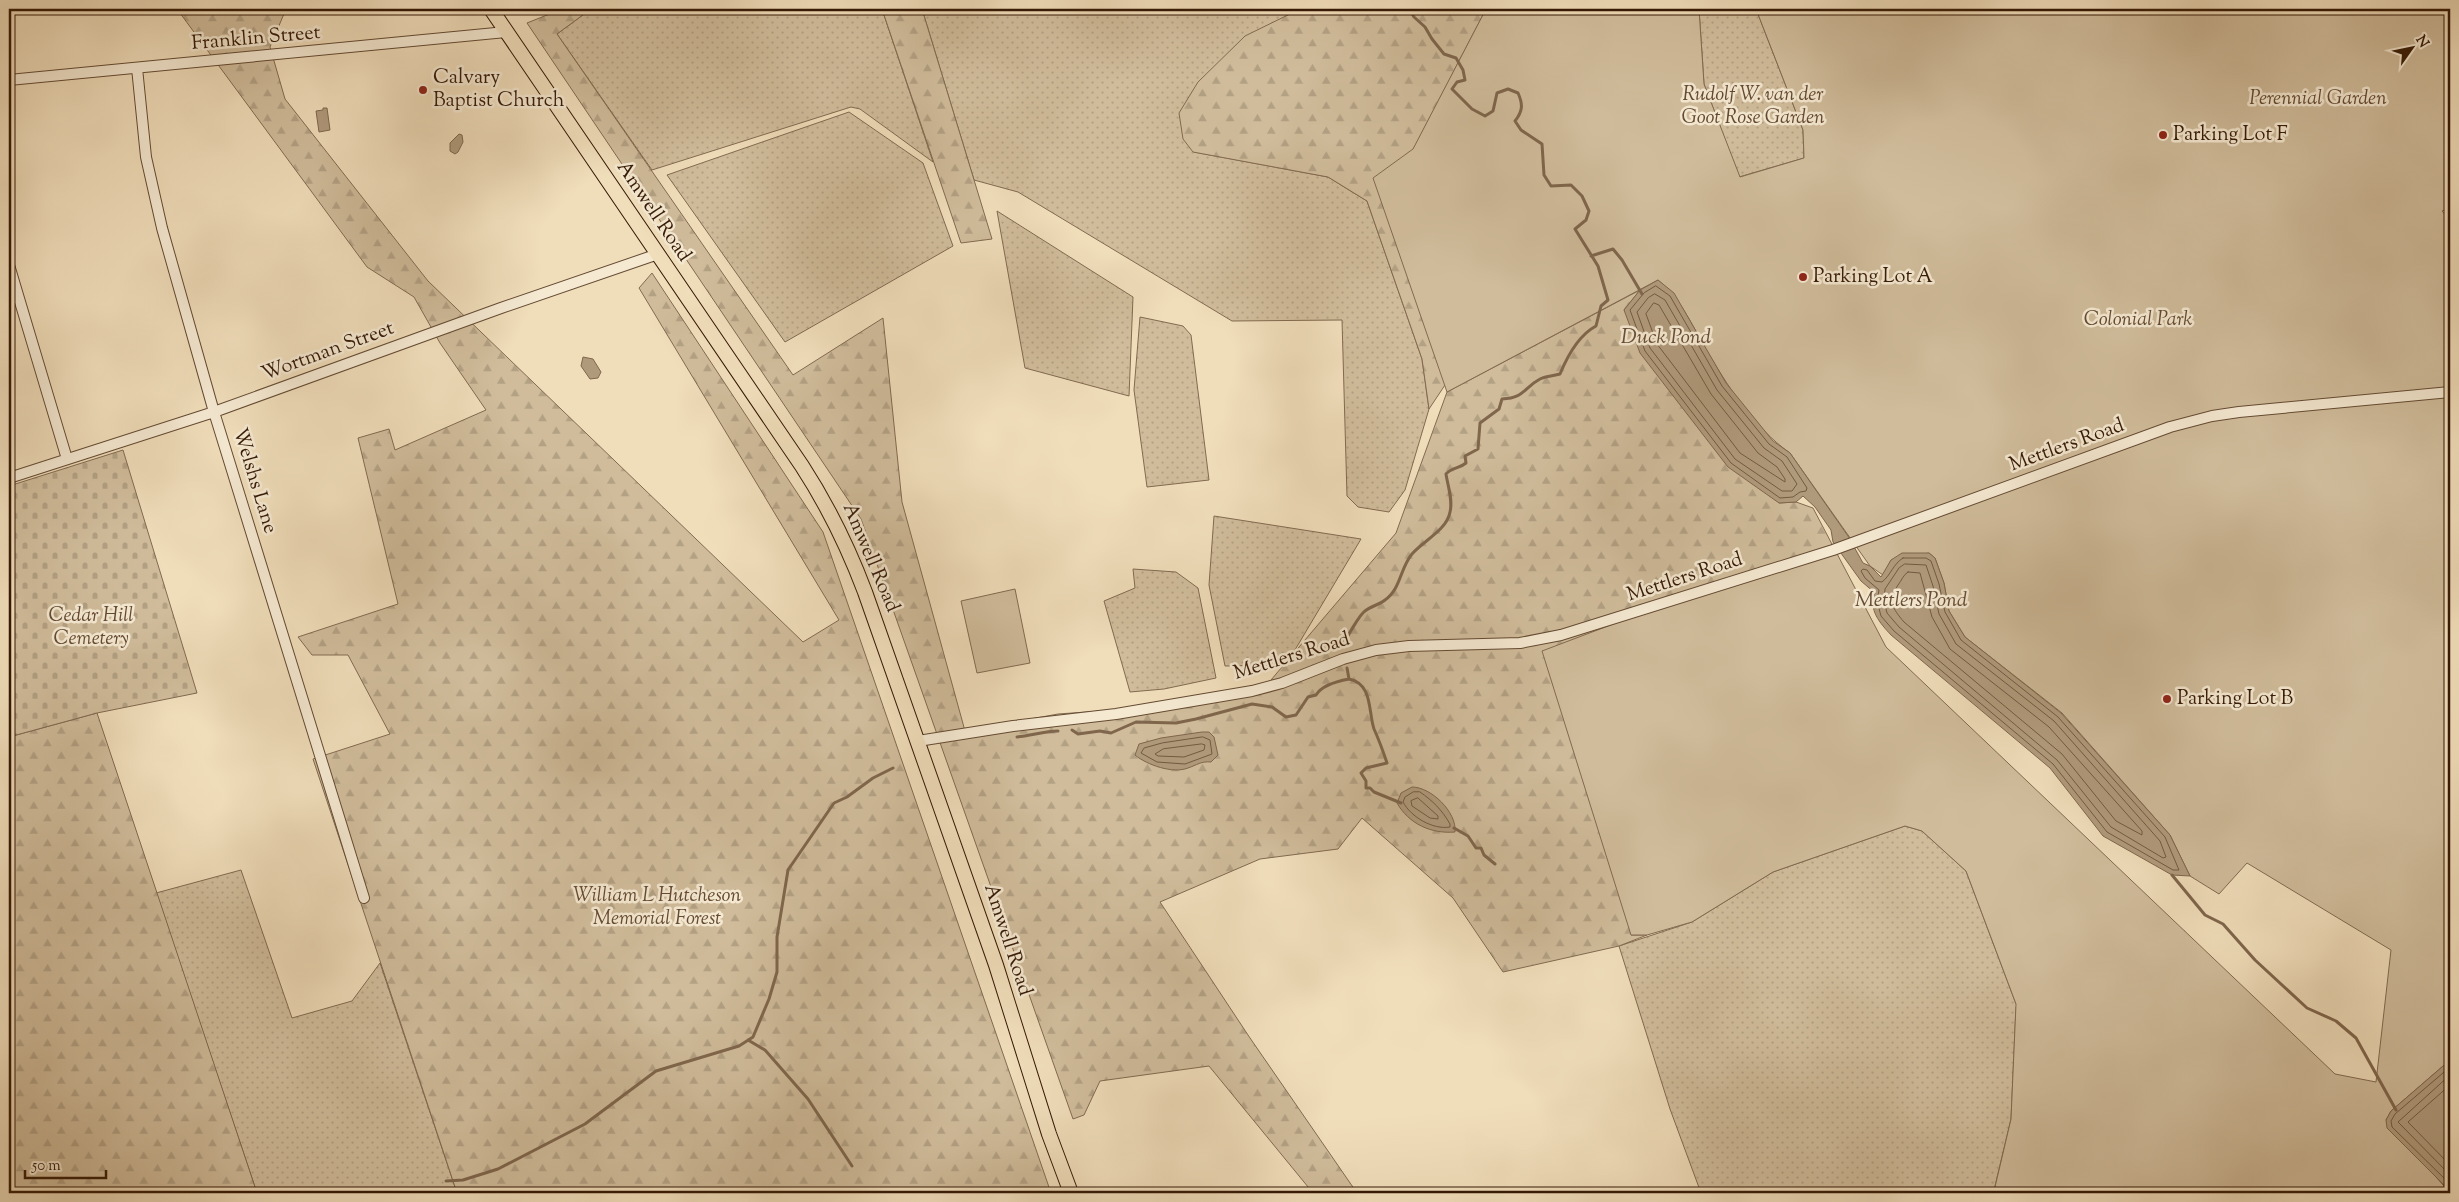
<svg xmlns="http://www.w3.org/2000/svg" width="2459" height="1202" viewBox="0 0 2459 1202" font-family="'Sorts Mill Goudy',serif">
	<style>
		.grass { fill: url(#grass-dots); stroke: #826a50 }
		.forest { fill: url(#forest-firs); stroke: #826a50 }
		.cemetery { fill: url(#cemetery-stones); stroke: #826a50 }
		.park { fill: #d0bc9b; stroke: #826a50 }
		.water { fill: #b09a7c; stroke: #7f664c }
		.lines { fill: none; stroke-linecap: round; stroke-linejoin: round }
		.shore { stroke: #725a40; stroke-width: 1 }
		.stream { stroke: #7f664c; stroke-width: 3 }
		.minor-casing { stroke: #644a32; stroke-width: 12 }
		.major-casing { stroke: #351905; stroke-width: 16 }
		.minor { stroke: #f5e9d2; stroke-width: 10 }
		.major { stroke: #f0ddba; stroke-width: 14 }
		.poi-dot { fill: #8f2418; stroke: #f5e9d2; stroke-width: 2 }
		.labels { text-anchor: middle; dominant-baseline: central; stroke-width: 5; stroke-linejoin: round; paint-order: stroke }
		.street-label { font-size: 20px; fill: #351905; stroke: #f5e9d2 }
		.poi-label { font-size: 20px; fill: #351905; stroke: #f5e9d2; text-anchor: start }
		.park-label { font-size: 20px; font-style: italic; fill: #644a32; stroke: #f5e9d2 }
		.water-label { font-size: 21px; font-style: italic; fill: #664d35; stroke: #f5e9d2 }
	</style>
	<defs>
		<pattern id="grass-dots" width="8" height="8" patternUnits="userSpaceOnUse" patternTransform="scale(1.25)"><rect width="8" height="8" fill="#d0bc9b"/><path d="M2 2h.1M6 6h.1" fill="none" stroke="#b3a184" stroke-width="1.8" stroke-linecap="round"/></pattern>
		<pattern id="forest-firs" width="22" height="20" patternUnits="userSpaceOnUse" patternTransform="scale(1.25)"><rect width="22" height="20" fill="#d0bc9b"/><path d="M5 1l3.5 6h-7zM16 11l3.5 6h-7z" fill="#b3a184"/></pattern>
		<pattern id="cemetery-stones" width="16" height="16" patternUnits="userSpaceOnUse" patternTransform="scale(1.25)"><rect width="16" height="16" fill="#d0bc9b"/><path d="M2 7V4a2 2 0 0 1 4 0v3zM10 15v-3a2 2 0 0 1 4 0v3z" fill="#b3a184"/></pattern>
	</defs>
	<rect width="100%" height="100%" fill="#f0ddba"/>
	<filter id="stains"><feTurbulence type="fractalNoise" baseFrequency=".004" numOctaves="4"/><feColorMatrix values="0 0 0 0 .2 0 0 0 0 .09 0 0 0 0 .02 0 0 0 .5 -.17"/></filter>
	<radialGradient id="worn" r=".72"><stop offset=".6" stop-color="#630" stop-opacity="0"/><stop offset="1" stop-color="#630" stop-opacity=".3"/></radialGradient>
	<!-- grass -->
	<path class="grass" d="M 591,9 L 882,9 L 933,162 L 860,109 L 851,107 L 652,170 L 557,34 Z
		M 922,9 L 1293,9 L 1294,12 L 1270,25 L 1194,152 L 1328,177 L 1367,201 L 1422,359 L 1429,409 L 1405,490 L 1389,512 L 1358,507 L 1347,496 L 1342,320 L 1232,321 L 1018,192 L 974,180 Z
		M 1699,9 L 1756,9 L 1803,130 L 1804,158 L 1739,177 L 1704,84 Z
		M 849,112 L 923,163 L 953,246 L 785,342 L 667,175 Z
		M 997,211 L 1133,297 L 1129,396 L 1025,368 Z
		M 1140,317 L 1183,326 L 1191,335 L 1209,480 L 1147,487 L 1134,390 Z
		M 1214,516 L 1361,539 L 1286,665 L 1225,666 L 1209,585 Z
		M 1133,569 L 1176,572 L 1198,588 L 1216,678 L 1164,689 L 1130,692 L 1104,601 L 1135,588 Z
		M 1905,826 L 1922,831 L 1966,871 L 2016,1004 L 2185,931 L 2016,1007 L 2011,1119 L 1995,1186 L 1996,1193 L 1701,1193 L 1670,1109 L 1619,946 L 1692,922 L 1773,872 Z
		M 241,870 L 292,1018 L 352,1001 L 380,963 L 457,1193 L 257,1193 L 156,893 Z"/>
	<!-- forest -->
	<path class="forest" d="M 177,9 L 286,9 L 270,47 L 285,99 L 428,281 L 803,642 L 839,620 L 639,288 L 652,273 L 823,532 L 1051,1193 L 457,1193 L 313,759 L 390,734 L 348,655 L 312,655 L 298,637 L 398,604 L 358,438 L 389,429 L 395,450 L 486,410 L 440,343 L 414,297 L 367,267 Z
		M 562,9 L 591,9 L 557,34 L 793,375 L 883,318 L 902,502 L 965,731 L 1058,714 L 1129,709 L 1265,687 L 1396,533 L 1447,392 L 1640,290 L 1624,310 L 1779,503 L 1796,502 L 1813,508 L 1834,548 L 1631,935 L 1647,935 L 1619,946 L 1503,972 L 1453,898 L 1362,818 L 1338,849 L 1260,859 L 1160,902 L 1250,1038 L 1357,1193 L 1313,1193 L 1209,1066 L 1100,1081 L 1084,1115 L 1073,1119 L 861,519 L 527,23 Z
		M 882,9 L 922,9 L 992,239 L 961,243 Z
		M 1293,9 L 1486,9 L 1413,150 L 1447,382 L 1429,409 L 1422,359 L 1367,201 L 1328,177 L 1193,152 L 1183,139 L 1179,113 L 1198,82 L 1245,36 L 1294,12 Z
		M 97,713 L 257,1193 L 9,1193 L 9,737 Z"/>
	<!-- cemetery -->
	<path class="cemetery" d="M 123,450 L 197,693 L 97,713 L 9,737 L 9,486 Z"/>
	<!-- park -->
	<path class="park" d="M 1486,9 L 1699,9 L 1704,84 L 1740,177 L 1804,158 L 1803,130 L 1756,9 L 2450,9 L 2450,208 L 2442,211 L 2450,220 L 2450,1060 L 2391,1111 L 2386,1120 L 2450,1193 L 1996,1193 L 1995,1187 L 2011,1119 L 2016,1004 L 1966,871 L 1922,831 L 1905,826 L 1773,872 L 1692,922 L 1647,935 L 1631,935 L 1542,651 L 1711,587 L 1834,548 L 1886,647 L 2335,1074 L 2376,1082 L 2391,950 L 2247,863 L 2219,894 L 2190,876 L 2170,835 L 2062,713 L 1965,637 L 1949,611 L 1944,583 L 1935,558 L 1929,553 L 1891,560 L 1883,575 L 1870,566 L 1790,453 C 1753,427 1727,385 1704,346 C 1690,321 1680,298 1658,280 L 1447,392 L 1373,178 L 1413,149 Z
		M 1015,589 L 1030,663 L 977,673 L 961,601 Z"/>
	<!-- water -->
	<path class="water" d="M 323,108 L 327,108 L 330,130 L 319,132 L 316,111 L 323,110 Z
		M 459,134 L 462,135 L 463,142 L 458,152 L 455,154 L 450,151 L 450,143 Z
		M 1658,280 L 1674,293 L 1726,383 L 1773,441 L 1790,453 L 1848,536 L 1863,563 L 1870,566 L 1881,577 L 1891,560 L 1902,553 L 1929,553 L 1935,558 L 1944,583 L 1949,611 L 1965,637 L 2061,713 L 2170,835 L 2190,876 L 2172,875 L 2103,836 L 2050,768 L 1891,635 C 1880,623 1868,610 1875,593 L 1861,581 L 1833,542 L 1831,530 L 1815,507 L 1803,496 L 1796,502 L 1779,503 L 1728,467 L 1640,353 L 1624,310 L 1640,290 Z
		M 583,357 L 593,359 L 601,372 L 598,378 L 590,379 L 581,366 Z
		M 1202,732 L 1209,732 L 1214,737 L 1218,755 L 1211,762 C 1201,761 1197,765 1188,768 C 1173,774 1147,765 1135,755 L 1139,744 L 1161,738 Z
		M 1412,787 C 1431,787 1457,812 1455,832 C 1431,834 1409,824 1397,803 L 1401,793 Z
		M 2450,1060 L 2450,1191 L 2387,1128 L 2386,1120 L 2391,1111 Z"/>
	<g class="lines">
		<!-- shore -->
		<path class="shore" d="M 1656,286 L 1670,296 L 1722,386 L 1769,444 L 1787,457 L 1807,488 L 1806,491 L 1800,492 L 1793,497 L 1780,498 L 1731,463 L 1645,351 L 1630,310 L 1644,293 Z
			M 1655,294 L 1665,300 L 1717,390 L 1764,448 L 1782,461 L 1797,484 L 1792,491 L 1782,491 L 1735,459 L 1650,348 L 1637,312 L 1648,298 Z
			M 1654,303 L 1659,305 L 1711,394 L 1758,453 L 1777,467 L 1785,479 L 1785,482 L 1740,453 L 1657,344 L 1646,314 Z
			M 1903,558 L 1926,558 L 1931,561 L 1939,584 L 1945,612 L 1961,640 L 2058,717 L 2165,837 L 2179,870 L 2173,870 L 2107,832 L 2053,764 L 1894,631 L 1881,616 L 1877,601 L 1879,590 L 1865,578 L 1861,571 L 1863,569 L 1867,570 L 1875,581 L 1882,582 C 1891,575 1893,564 1903,558 Z
			M 1905,564 L 1926,565 L 1933,586 L 1939,614 L 1956,644 L 2054,721 L 2160,841 L 2166,857 L 2163,858 L 2111,827 L 2057,760 L 1899,627 L 1887,613 L 1884,601 L 1885,589 L 1899,568 Z
			M 1908,572 L 1920,573 L 1932,617 L 1950,649 L 2049,727 L 2142,831 L 2142,835 L 2116,821 L 2062,754 L 1904,622 C 1892,608 1888,601 1898,585 C 1902,580 1903,575 1908,572 Z
			M 1203,737 L 1210,740 L 1212,754 L 1185,764 L 1157,762 L 1141,753 L 1144,748 L 1162,743 Z
			M 1202,744 L 1205,745 L 1204,750 L 1184,757 L 1158,756 L 1155,754 L 1163,749 Z
			M 1420,792 C 1433,801 1442,810 1450,824 L 1450,827 C 1433,830 1411,817 1403,802 L 1405,797 L 1413,792 Z
			M 1418,798 L 1438,816 L 1438,819 L 1430,818 L 1412,806 L 1411,801 Z
			M 2450,1067 L 2395,1114 L 2391,1121 L 2392,1127 L 2450,1184
			M 2450,1075 L 2398,1122 L 2450,1175
			M 2450,1085 L 2408,1122 L 2450,1165"/>
		<!-- stream -->
		<path class="stream" d="M 1591,256 L 1613,249 L 1622,260 L 1642,294
			M 1343,646 C 1345,640 1360,614 1365,611 C 1371,606 1379,605 1385,600 C 1401,589 1400,568 1412,554 C 1423,541 1447,530 1450,512 C 1453,500 1448,487 1446,474 C 1452,467 1459,469 1466,463 L 1465,456 L 1478,449 L 1480,423 L 1499,409 L 1502,399 C 1525,398 1523,388 1540,379 C 1546,376 1553,376 1560,374 C 1567,357 1579,335 1596,326 L 1601,306 L 1608,300 L 1598,266 L 1575,229 L 1586,220 L 1589,211 L 1582,196 L 1571,185 L 1551,186 L 1544,175 L 1542,144 L 1521,130 L 1515,121 C 1523,111 1523,104 1518,93 L 1508,89 L 1497,93 L 1493,111 L 1485,116 L 1472,109 L 1452,89 L 1457,82 L 1465,80 L 1463,70 L 1456,58 L 1444,54 L 1432,39 L 1425,27 L 1414,17 L 1409,9
			M 1349,679 C 1373,684 1368,711 1374,729 C 1379,740 1383,751 1387,763 L 1366,768 L 1361,773 L 1366,781 L 1366,788 L 1370,788 L 1374,792 L 1401,803
			M 1072,730 L 1078,734 L 1100,731 L 1111,733 L 1136,722 L 1176,723 L 1196,719 L 1252,704 L 1272,707 L 1286,717 L 1296,715 L 1308,697 L 1316,695 C 1322,685 1338,681 1349,679 L 1347,668
			M 1017,737 C 1031,736 1044,731 1058,731
			M 1454,828 L 1468,836 L 1476,848 L 1481,848 L 1484,855 L 1495,864
			M 2172,875 L 2205,915 L 2223,924 L 2255,960 L 2307,1008 L 2336,1021 L 2356,1038 L 2396,1110
			M 748,1040 L 765,1050 L 808,1099 L 852,1166
			M 446,1181 L 463,1180 L 498,1169 L 585,1124 L 656,1071 L 739,1046 L 753,1037 L 769,999 L 777,972 L 777,937 L 788,870 L 834,803 L 847,797 L 873,778 L 893,768"/>
		<!-- minor casing -->
		<g class="minor-casing">
			<path id="minor" d="M 137,68 L 146,157 L 162,228 L 214,412 L 364,898
				M 9,80 L 506,32
				M 9,265 L 67,459
				M 9,478 L 214,412 L 501,308 L 658,254
				M 918,741 L 1013,726 L 1116,714 L 1252,691 L 1282,683 L 1343,659 L 1376,650 L 1409,646 L 1520,643 L 1561,635 L 1833,550 L 2170,427 L 2212,416 L 2239,412 L 2450,392"/>
		</g>
		<!-- major casing -->
		<g class="major-casing">
			<path id="major" d="M 491,9 L 802,466 C 828,506 848,547 865,592 L 996,965 L 1049,1134 L 1071,1193"/>
		</g>
		<!-- minor -->
		<use href="#minor" class="minor"/>
		<!-- major -->
		<use href="#major" class="major"/>
	</g>
	<!-- markers -->
	<g class="poi-dot">
		<circle cx="423" cy="90" r="5"/>
		<circle cx="2163" cy="135" r="5"/>
		<circle cx="1803" cy="277" r="5"/>
		<circle cx="2167" cy="699" r="5"/>
	</g>
	<g class="labels">
		<!-- street labels -->
		<g class="street-label">
			<text transform="translate(256 39) rotate(-5)">Franklin Street</text>
			<text transform="translate(653 212) rotate(56)">Amwell Road</text>
			<text transform="translate(328 352) rotate(-20)">Wortman Street</text>
			<text transform="translate(2067 446) rotate(-20)">Mettlers Road</text>
			<text transform="translate(254 481) rotate(73)">Welshs Lane</text>
			<text transform="translate(870 558) rotate(67)">Amwell Road</text>
			<text transform="translate(1685 578) rotate(-18)">Mettlers Road</text>
			<text transform="translate(1292 657) rotate(-17)">Mettlers Road</text>
			<text transform="translate(1007 940) rotate(72)">Amwell Road</text>
		</g>
		<!-- poi labels -->
		<g class="poi-label">
			<text x="433" y="78">Calvary<tspan x="433" dy="23">Baptist Church</tspan></text>
			<text x="2173" y="135">Parking Lot F</text>
			<text x="1813" y="277">Parking Lot A</text>
			<text x="2177" y="699">Parking Lot B</text>
		</g>
		<!-- park labels -->
		<g class="park-label">
			<text x="1753" y="95">Rudolf W. van der<tspan x="1753" dy="23">Goot Rose Garden</tspan></text>
			<text x="2318" y="99">Perennial Garden</text>
			<text x="2138" y="320">Colonial Park</text>
			<text x="91" y="616">Cedar Hill<tspan x="91" dy="23">Cemetery</tspan></text>
			<text x="657" y="896">William L Hutcheson<tspan x="657" dy="23">Memorial Forest</tspan></text>
		</g>
		<!-- water labels -->
		<g class="water-label">
			<text x="1666" y="338">Duck Pond</text>
			<text x="1911" y="601">Mettlers Pond</text>
		</g>
	</g>
	<!-- margin -->
	<rect width="2459" height="1202" fill="none" stroke="#f0ddba" stroke-width="30"/>
	<rect x="10" y="10" width="2439" height="1182" fill="none" stroke="#351905" stroke-width="2.5"/>
	<rect x="15" y="15" width="2429" height="1172" fill="none" stroke="#351905"/>
	<!-- north arrow -->
	<g transform="translate(2412 48) rotate(57)" stroke="#f5e9d2" stroke-width="4" paint-order="stroke">
	<path d="M0-4L9 19L0 12L-9 19Z" fill="#351905"/>
	<text y="-8" font-size="14" font-weight="bold" text-anchor="middle" fill="#351905">N</text>
	</g>
	<!-- scale -->
	<path d="M25 1170v8h81v-8" fill="none" stroke="#351905" stroke-width="2.5"/>
	<text x="32" y="1170" font-size="15" fill="#351905" stroke="#f5e9d2" stroke-width="4" paint-order="stroke">50 m</text>
	<rect width="100%" height="100%" filter="url(#stains)"/>
	<rect width="100%" height="100%" fill="url(#worn)"/>
</svg>
